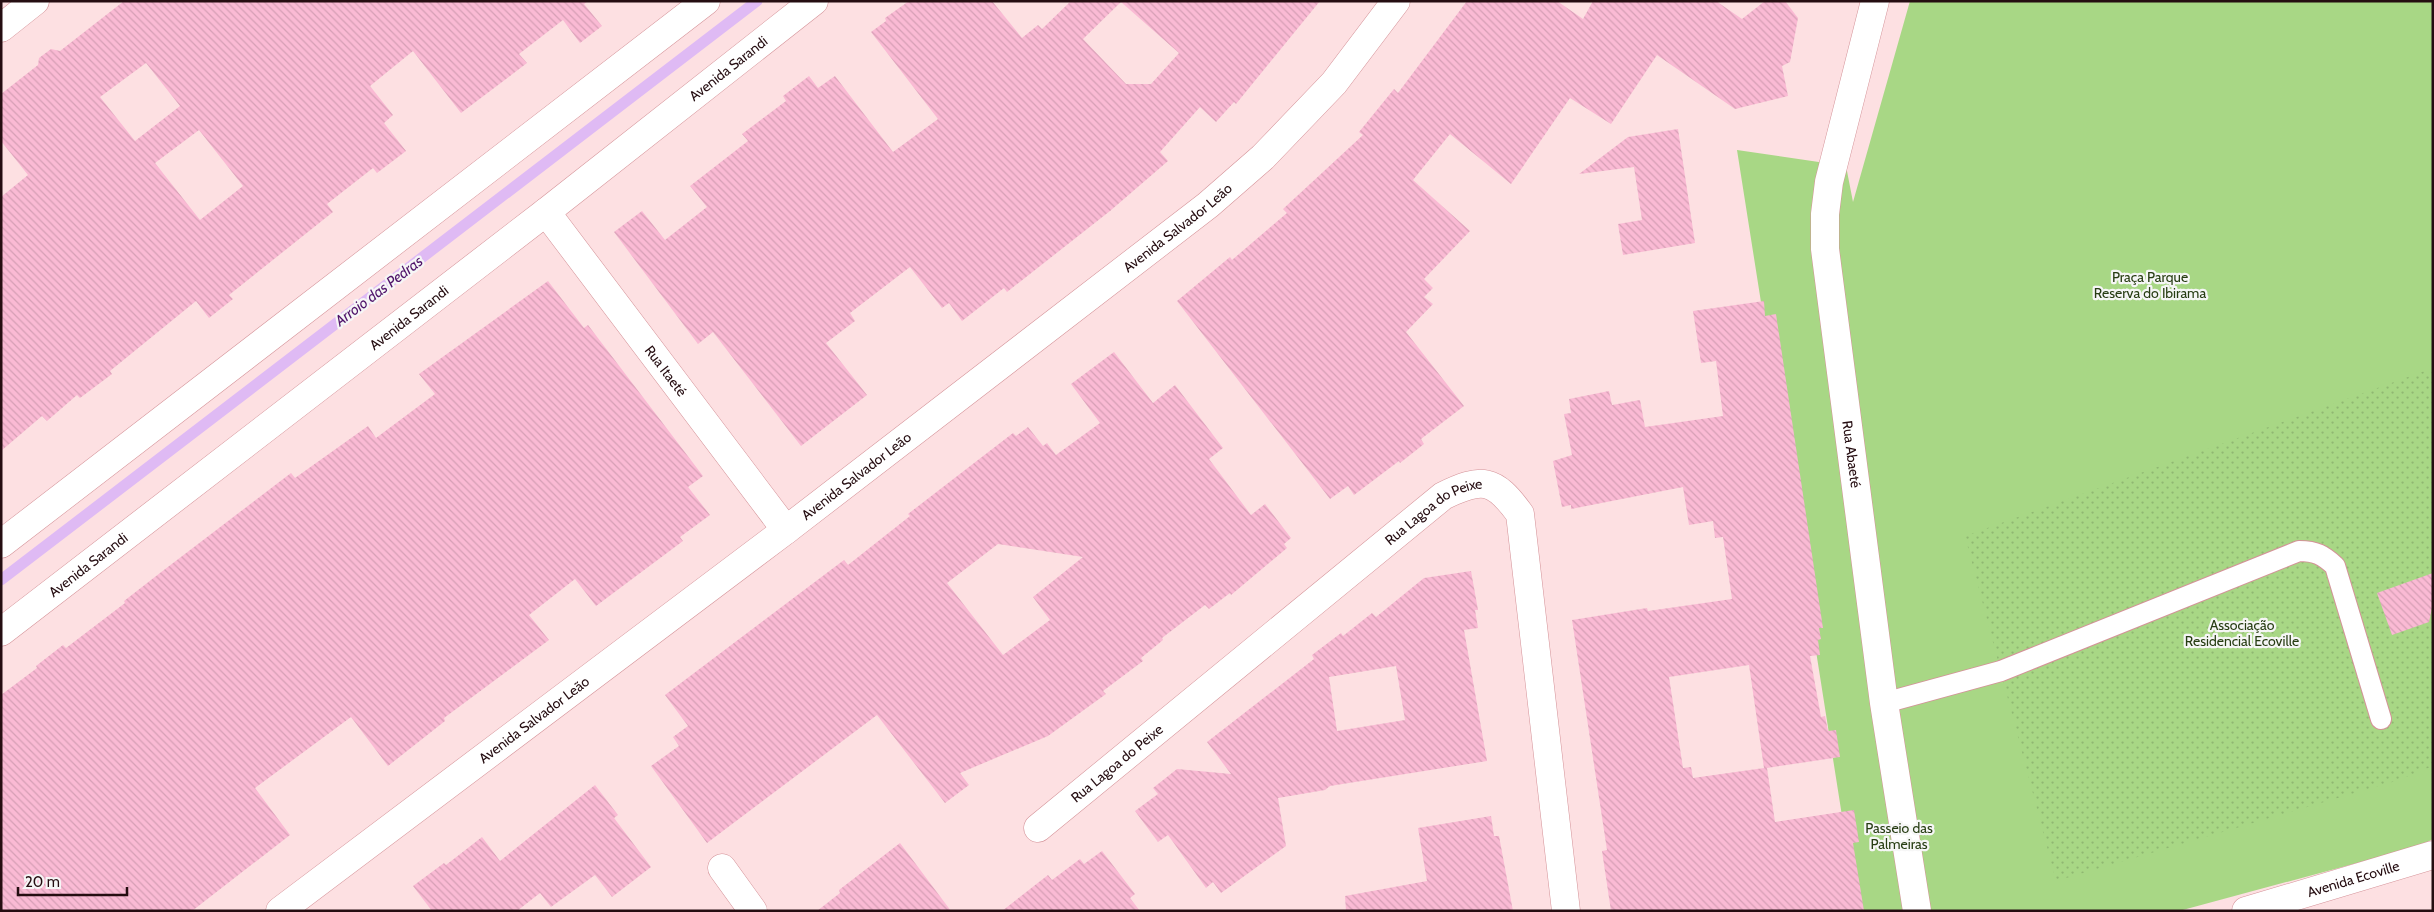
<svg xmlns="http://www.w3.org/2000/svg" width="2434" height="912" viewBox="0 0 2434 912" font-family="Cabin,sans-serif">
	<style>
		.green { fill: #a8d785 }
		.garden { fill: url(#garden-dots) }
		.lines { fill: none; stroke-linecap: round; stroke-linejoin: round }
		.stream { stroke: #dfbaf4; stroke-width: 11 }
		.building { fill: url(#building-back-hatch); fill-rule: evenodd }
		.service-casing { stroke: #d49298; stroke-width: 22 }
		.minor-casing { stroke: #d49298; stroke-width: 29 }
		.tertiary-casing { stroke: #d49298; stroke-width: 29 }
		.service { stroke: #fff; stroke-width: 20 }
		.minor { stroke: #fff; stroke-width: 28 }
		.tertiary { stroke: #fff; stroke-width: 28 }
		.labels { text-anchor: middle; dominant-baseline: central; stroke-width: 4.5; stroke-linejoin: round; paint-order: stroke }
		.street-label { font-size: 14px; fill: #250d11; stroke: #f6f6f6 }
		.park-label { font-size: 14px; fill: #273d13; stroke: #f6f6f6 }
		.water-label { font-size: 15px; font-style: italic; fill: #4f136a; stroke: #f6f6f6 }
	</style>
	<defs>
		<pattern id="garden-dots" width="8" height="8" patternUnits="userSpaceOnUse" patternTransform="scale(1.25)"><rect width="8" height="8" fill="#a8d785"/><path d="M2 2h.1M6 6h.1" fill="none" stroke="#90b772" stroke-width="1.8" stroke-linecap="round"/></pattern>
		<pattern id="building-back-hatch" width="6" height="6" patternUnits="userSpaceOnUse" patternTransform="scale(1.25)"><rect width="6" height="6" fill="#fabad4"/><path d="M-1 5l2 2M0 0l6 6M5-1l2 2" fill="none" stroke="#d69fb5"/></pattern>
	</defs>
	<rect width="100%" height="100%" fill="#fde0e2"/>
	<!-- green -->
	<path class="green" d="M 1910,1 L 2433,1 L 2433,839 L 2420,846 L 2179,911 L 1857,911 L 1737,150 L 1846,166 L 1853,202 Z"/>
	<!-- garden -->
	<path class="garden" d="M 2433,368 L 2433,766 L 2399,780 L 2056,881 L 1965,536 Z"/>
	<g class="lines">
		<!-- stream -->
		<path class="stream" d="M 1,580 L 757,1"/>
	</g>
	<!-- building -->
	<path class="building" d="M 124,1 L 588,1 L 584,4 L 602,26 L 580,43 L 563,20 L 519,54 L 527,63 L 461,113 L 413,51 L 370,86 L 393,115 L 384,123 L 406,151 L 377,173 L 373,168 L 327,204 L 333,212 L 229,295 L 233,299 L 209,318 L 196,301 L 110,371 L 112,374 L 80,398 L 77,395 L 47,421 L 42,416 L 1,451 L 1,197 L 28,175 L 1,141 L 1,94 L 38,65 L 39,58 L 51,49 L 60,51 ZM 146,63 L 180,106 L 135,141 L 100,97 ZM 199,130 L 243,186 L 200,220 L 155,163 Z
		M 909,1 L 992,1 L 1022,38 L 1038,25 L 1042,29 L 1071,1 L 1320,1 L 1236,104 L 1234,102 L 1216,122 L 1200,107 L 1160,152 L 1168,161 L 1110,211 L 1007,292 L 1004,288 L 962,321 L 949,303 L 942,308 L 910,267 L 850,313 L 855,321 L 826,343 L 867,395 L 801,446 L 713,332 L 698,344 L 614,232 L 642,211 L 665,240 L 707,207 L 690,186 L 748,141 L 742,134 L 786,101 L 783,96 L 809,76 L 818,88 L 835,76 L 893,152 L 938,119 L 871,32 L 886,21 L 885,18 ZM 1121,2 L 1179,53 L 1151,84 L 1126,84 L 1083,39 Z
		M 1467,1 L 1557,1 L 1583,19 L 1593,1 L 1716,1 L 1742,19 L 1765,1 L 1785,1 L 1798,18 L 1790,62 L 1782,66 L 1788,96 L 1735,109 L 1657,55 L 1611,124 L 1570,98 L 1511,184 L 1450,134 L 1413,180 L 1470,231 L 1424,279 L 1433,288 L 1424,297 L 1433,304 L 1406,332 L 1464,406 L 1421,439 L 1424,444 L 1400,463 L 1399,461 L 1354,495 L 1348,486 L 1330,499 L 1177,301 L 1230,257 L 1232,260 L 1287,213 L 1283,209 L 1363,135 L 1359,132 L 1394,89 L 1398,93 Z
		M 1678,129 L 1695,243 L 1623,255 L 1618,224 L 1642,220 L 1634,167 L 1579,174 L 1628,137 Z
		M 548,281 L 584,328 L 588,325 L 703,476 L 688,487 L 710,515 L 680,537 L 683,541 L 596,606 L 575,579 L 529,615 L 549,640 L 444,718 L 445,721 L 388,766 L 351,717 L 255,788 L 290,835 L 192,911 L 1,911 L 1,695 L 37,668 L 36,666 L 63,645 L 66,648 L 125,603 L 124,601 L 160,573 L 291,473 L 295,478 L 368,426 L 376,438 L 435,394 L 419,374 Z
		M 1764,301 L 1765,316 L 1776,314 L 1823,628 L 1819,628 L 1821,639 L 1818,640 L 1820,655 L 1810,656 L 1821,717 L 1825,716 L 1828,731 L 1836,730 L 1840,757 L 1767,768 L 1775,822 L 1854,810 L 1859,842 L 1853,843 L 1864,911 L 1611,911 L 1602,851 L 1607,850 L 1572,620 L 1647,608 L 1648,611 L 1732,599 L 1723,537 L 1715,538 L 1713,521 L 1689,525 L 1683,487 L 1571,509 L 1571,505 L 1562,507 L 1553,461 L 1572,455 L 1564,414 L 1571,413 L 1569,399 L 1609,391 L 1612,405 L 1640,400 L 1645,427 L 1723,416 L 1716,361 L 1701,363 L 1693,311 ZM 1749,665 L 1764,768 L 1693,778 L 1691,767 L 1683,768 L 1669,677 Z
		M 1114,352 L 1153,403 L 1175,385 L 1223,448 L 1209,459 L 1251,515 L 1265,504 L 1291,538 L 1284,544 L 1287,548 L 1231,595 L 1230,593 L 1209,609 L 1205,605 L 1162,638 L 1163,640 L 1141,658 L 1143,661 L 1103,691 L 1106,694 L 1048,736 L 960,773 L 969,785 L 945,803 L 877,715 L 707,843 L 651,766 L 679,746 L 673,737 L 688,726 L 665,695 L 844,560 L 848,565 L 910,516 L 908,514 L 1013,433 L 1016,436 L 1028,427 L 1043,446 L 1047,443 L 1056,455 L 1100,423 L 1071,384 ZM 998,544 L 1083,557 L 1033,597 L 1050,620 L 1003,655 L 947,583 Z
		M 1471,571 L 1478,610 L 1475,610 L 1478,628 L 1464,630 L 1487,761 L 1330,786 L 1325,790 L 1278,798 L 1286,846 L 1221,893 L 1213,882 L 1206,888 L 1168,835 L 1158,842 L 1135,811 L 1158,794 L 1153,788 L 1177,769 L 1231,774 L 1207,742 L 1314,659 L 1312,655 L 1341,633 L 1343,636 L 1372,613 L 1376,617 L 1424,578 ZM 1396,666 L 1405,720 L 1337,731 L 1329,677 Z
		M 2433,573 L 2433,603 L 2429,622 L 2392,635 L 2377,593 Z
		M 595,785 L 618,815 L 614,818 L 651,867 L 612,897 L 595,875 L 551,907 L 540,893 L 517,911 L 432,911 L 413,886 L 444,863 L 446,865 L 482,837 L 500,861 Z
		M 1491,816 L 1494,836 L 1499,836 L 1513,911 L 1346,911 L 1345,896 L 1427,881 L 1418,828 Z
		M 900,843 L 951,911 L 817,911 L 840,893 L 839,890 Z
		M 1102,851 L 1135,894 L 1130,898 L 1140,911 L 1002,911 L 1048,875 L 1052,880 L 1080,859 L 1084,864 Z"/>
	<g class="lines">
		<!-- service casing -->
		<g class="service-casing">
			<path id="service" d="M 1884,703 L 2001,671 L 2299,551 C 2316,551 2323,555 2335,566 L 2381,719"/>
		</g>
		<!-- minor casing -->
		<g class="minor-casing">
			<g id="minor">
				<path d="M 1,28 L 35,1"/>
				<path id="s1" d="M 546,212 L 786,530"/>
				<path id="s2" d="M 1038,828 L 1443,496 C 1482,477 1494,478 1520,514 L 1566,911"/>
				<path d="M 722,868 L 753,911"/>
				<path id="s3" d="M 280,911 L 786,530 L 1208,205 L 1263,157 L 1334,83 L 1396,1"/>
			</g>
		</g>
		<!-- tertiary casing -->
		<g class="tertiary-casing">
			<g id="tertiary">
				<path id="s4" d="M 1875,1 L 1829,182 L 1825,214 L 1825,249 L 1884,703 L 1917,911"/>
				<path d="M 1,544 L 706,1"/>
				<path id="s5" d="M 1,632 L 546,212 L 814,1"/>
				<path id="s6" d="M 2246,911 L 2433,855"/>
			</g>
		</g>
		<!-- service -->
		<use href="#service" class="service"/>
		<!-- minor -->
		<use href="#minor" class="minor"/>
		<!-- tertiary -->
		<use href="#tertiary" class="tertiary"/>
	</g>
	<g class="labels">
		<!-- street labels -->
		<g class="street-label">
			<text stroke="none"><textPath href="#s5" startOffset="920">Avenida Sarandi</textPath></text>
			<text stroke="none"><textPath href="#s3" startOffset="1128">Avenida Salvador Leão</textPath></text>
			<text stroke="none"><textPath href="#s5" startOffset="515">Avenida Sarandi</textPath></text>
			<text stroke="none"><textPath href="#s1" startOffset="199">Rua Itaeté</textPath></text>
			<text stroke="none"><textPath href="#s4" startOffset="461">Rua Abaeté</textPath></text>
			<text stroke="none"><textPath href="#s3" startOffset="722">Avenida Salvador Leão</textPath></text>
			<text stroke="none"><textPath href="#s2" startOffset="508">Rua Lagoa do Peixe</textPath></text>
			<text stroke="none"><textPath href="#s5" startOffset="110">Avenida Sarandi</textPath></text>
			<text stroke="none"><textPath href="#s3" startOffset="318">Avenida Salvador Leão</textPath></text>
			<text stroke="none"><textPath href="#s2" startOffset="102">Rua Lagoa do Peixe</textPath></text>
			<text stroke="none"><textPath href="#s6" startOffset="112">Avenida Ecoville</textPath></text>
		</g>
		<!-- park labels -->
		<g class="park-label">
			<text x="2150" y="277">Praça Parque<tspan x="2150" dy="16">Reserva do Ibirama</tspan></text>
			<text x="2242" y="625">Associação<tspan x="2242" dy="16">Residencial Ecoville</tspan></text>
			<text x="1899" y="828">Passeio das<tspan x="1899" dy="16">Palmeiras</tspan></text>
		</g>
		<!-- water labels -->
		<g class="water-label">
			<text transform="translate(379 291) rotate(-37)">Arroio das Pedras</text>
		</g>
	</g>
	<!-- border -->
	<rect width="2434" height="912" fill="none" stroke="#250d11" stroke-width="5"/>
	<!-- scale -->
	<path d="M18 887v8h109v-8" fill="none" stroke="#250d11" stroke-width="2.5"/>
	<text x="25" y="887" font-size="15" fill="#250d11" stroke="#f6f6f6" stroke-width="4" paint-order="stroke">20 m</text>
</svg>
